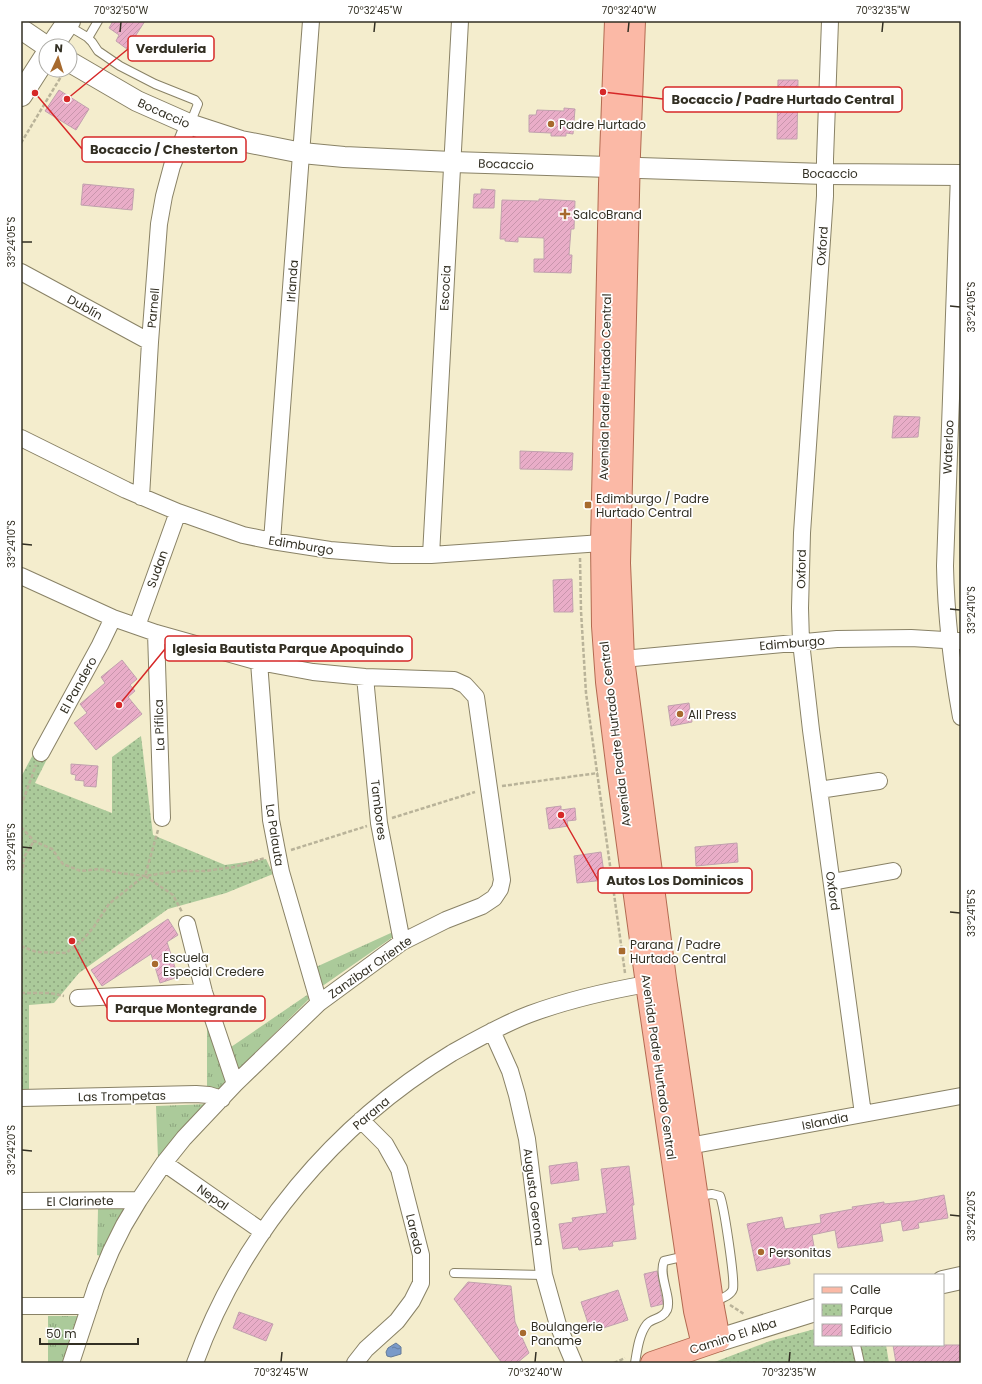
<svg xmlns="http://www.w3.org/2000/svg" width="982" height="1384" viewBox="0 0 982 1384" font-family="Poppins,sans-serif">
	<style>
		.grass { fill: url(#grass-tufts) }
		.park { fill: url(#park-dots) }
		.water { fill: url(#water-ripples); stroke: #647a97 }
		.building { fill: url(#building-hatch); stroke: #c1a1ae }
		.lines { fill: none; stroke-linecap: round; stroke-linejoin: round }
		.service-casing { stroke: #898266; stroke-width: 10 }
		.minor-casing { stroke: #898266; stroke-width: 18 }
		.tertiary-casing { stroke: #898266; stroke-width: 22 }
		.secondary-casing { stroke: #898266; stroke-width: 24 }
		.primary-casing { stroke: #b36a51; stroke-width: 24 }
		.path { stroke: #b9b399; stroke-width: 2.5; stroke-dasharray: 4 2; stroke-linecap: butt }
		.service { stroke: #fff; stroke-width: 8 }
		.minor { stroke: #fff; stroke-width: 16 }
		.tertiary { stroke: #fff; stroke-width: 20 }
		.secondary { stroke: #fff; stroke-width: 22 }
		.primary { stroke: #fbb9a6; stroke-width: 22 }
		.ticks { fill: none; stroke: #322f23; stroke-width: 1.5 }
		.poi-dot { fill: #a76a2e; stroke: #fff; stroke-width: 1.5 }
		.labels { text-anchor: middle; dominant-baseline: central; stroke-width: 3.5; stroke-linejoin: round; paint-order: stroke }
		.street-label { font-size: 12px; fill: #322f23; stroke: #fff }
		.poi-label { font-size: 12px; fill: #322f23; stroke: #fff; text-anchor: start }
		.leader { fill: none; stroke: #d62828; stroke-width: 1.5 }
		.callout-dot { fill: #d62828; stroke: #fff; stroke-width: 1.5 }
		.callout { fill: #fff; stroke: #d62828; stroke-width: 1.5 }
		.callout-label { font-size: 13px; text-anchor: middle; font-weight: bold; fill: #322f23 }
		.neatline { fill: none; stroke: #322f23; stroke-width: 1.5 }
		.ticks-label { font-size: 10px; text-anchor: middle; fill: #322f23 }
	</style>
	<defs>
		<pattern id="grass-tufts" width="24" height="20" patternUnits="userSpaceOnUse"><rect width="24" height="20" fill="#abca9a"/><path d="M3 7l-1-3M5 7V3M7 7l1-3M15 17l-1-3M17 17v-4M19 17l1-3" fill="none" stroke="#8ca47d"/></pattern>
		<pattern id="park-dots" width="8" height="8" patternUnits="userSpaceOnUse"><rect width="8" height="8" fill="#abca9a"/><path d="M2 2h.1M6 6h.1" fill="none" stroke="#8ca47d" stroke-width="1.8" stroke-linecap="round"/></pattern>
		<pattern id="water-ripples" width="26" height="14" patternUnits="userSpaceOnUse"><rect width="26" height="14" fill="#7a9ac9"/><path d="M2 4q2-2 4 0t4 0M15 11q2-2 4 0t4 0" fill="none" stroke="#657ea3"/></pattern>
		<pattern id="building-hatch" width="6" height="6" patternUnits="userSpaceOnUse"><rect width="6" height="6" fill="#e9adc8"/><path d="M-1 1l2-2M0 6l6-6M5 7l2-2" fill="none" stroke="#c895ac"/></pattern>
	</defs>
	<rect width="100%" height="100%" fill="#f4edcd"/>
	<!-- grass -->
	<path class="grass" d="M 393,932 L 393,937 L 321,987 L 316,967 Z
		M 307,995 L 309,999 L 239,1069 L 231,1047 Z
		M 207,1013 L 229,1086 L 220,1091 L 207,1091 Z
		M 209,1104 L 158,1158 L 156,1106 Z
		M 126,1207 L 101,1256 L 97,1255 L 98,1209 Z
		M 48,1316 L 79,1316 L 64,1363 L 48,1363 Z"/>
	<!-- park -->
	<path class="park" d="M 141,736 L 153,835 L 225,865 L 266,859 L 273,874 L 226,893 L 168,909 L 79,973 L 54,1003 L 29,1005 L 29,1089 L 21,1098 L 21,777 L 36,749 L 48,757 L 35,783 L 112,813 L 112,757 Z
		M 815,1329 L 815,1345 L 886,1345 L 889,1363 L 712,1363 L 770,1341 Z"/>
	<!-- water -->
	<path class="water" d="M 396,1343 L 401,1347 L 401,1354 L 391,1357 L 387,1356 L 386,1352 L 388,1348 Z"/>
	<!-- building -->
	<path class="building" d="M 113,21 L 145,21 L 127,49 L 116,41 L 119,35 L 109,28 Z
		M 778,80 L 798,80 L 797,139 L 777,139 Z
		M 59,90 L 89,109 L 76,130 L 45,111 Z
		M 564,108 L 575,109 L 573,134 L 566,133 L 566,136 L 551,136 L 551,133 L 529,132 L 529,115 L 536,115 L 537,110 L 564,111 Z
		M 83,184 L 134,189 L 132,210 L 81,205 Z
		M 481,189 L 495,190 L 494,208 L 473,208 L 474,194 L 481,194 Z
		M 539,199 L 575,201 L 574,229 L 571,229 L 569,255 L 572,255 L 571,273 L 534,272 L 534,259 L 544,259 L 544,238 L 518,237 L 518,242 L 505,241 L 505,239 L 500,239 L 502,200 L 539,201 Z
		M 894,416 L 920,417 L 918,437 L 892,438 Z
		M 520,451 L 573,453 L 572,470 L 520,469 Z
		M 572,579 L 573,612 L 554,612 L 553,580 Z
		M 122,660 L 137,679 L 130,685 L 135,691 L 128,697 L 142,714 L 96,750 L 74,723 L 87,713 L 80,704 L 105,683 L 101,677 Z
		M 689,703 L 692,722 L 671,726 L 668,706 Z
		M 71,764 L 98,766 L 96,787 L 84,786 L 84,781 L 75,780 L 76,775 L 71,774 Z
		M 561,806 L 561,810 L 575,808 L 576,820 L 567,821 L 568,826 L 549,829 L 546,808 Z
		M 737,843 L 738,862 L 696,866 L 695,847 Z
		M 601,852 L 605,880 L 577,883 L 574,856 Z
		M 168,919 L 178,935 L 167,942 L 178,977 L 160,983 L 151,954 L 102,986 L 91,970 Z
		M 577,1162 L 579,1180 L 551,1184 L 549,1166 Z
		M 629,1166 L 634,1205 L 632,1205 L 636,1239 L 612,1242 L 613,1246 L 579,1250 L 578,1247 L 563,1249 L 559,1224 L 573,1222 L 572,1218 L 607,1213 L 601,1169 Z
		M 944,1195 L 948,1218 L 918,1223 L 919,1228 L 903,1231 L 901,1220 L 880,1224 L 883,1241 L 838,1248 L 835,1230 L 812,1235 L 815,1252 L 789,1257 L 790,1264 L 757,1271 L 747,1224 L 782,1217 L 785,1229 L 821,1223 L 820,1215 L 853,1209 L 852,1207 L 884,1202 L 884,1204 L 914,1201 Z
		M 657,1271 L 663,1304 L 651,1307 L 644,1274 Z
		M 468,1282 L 511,1286 L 515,1322 L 529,1353 L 517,1363 L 502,1363 L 454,1299 Z
		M 618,1290 L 628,1320 L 591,1332 L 581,1302 Z
		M 239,1312 L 273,1324 L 266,1341 L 233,1328 Z
		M 893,1345 L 961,1345 L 961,1363 L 896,1363 Z"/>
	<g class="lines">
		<!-- service casing -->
		<g class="service-casing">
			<path id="service" d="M 67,25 L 87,37 L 92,42 L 98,51 L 120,66 L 155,84 L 195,100 L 198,104 L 190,124
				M 88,38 L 98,21
				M 697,1196 L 712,1194 L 720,1196 C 724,1206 735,1279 733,1289 C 731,1296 719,1299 713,1302
				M 454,1273 L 544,1275
				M 856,1345 L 860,1363
				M 635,1363 C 637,1351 639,1334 647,1324 C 652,1318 663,1319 667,1310 C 672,1297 658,1276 664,1261 L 686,1256"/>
		</g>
		<!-- minor casing -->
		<g class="minor-casing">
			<path id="minor" d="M 830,21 L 825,159 L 825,196 L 802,533 L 800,608 L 801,642 L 811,730 L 863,1114
				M 959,175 L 945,566 C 946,617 952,667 961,717
				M 21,272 L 150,342
				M 21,438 L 126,490 L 178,512 L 243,535 L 272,541 L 330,550 L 392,555 L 431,555 L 602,543
				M 141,497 L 150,342 L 159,224 L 164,196 L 172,166 L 189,124
				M 272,541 L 311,21
				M 431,555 L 460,21
				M 21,576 L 113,618 L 156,633 L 259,662 L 313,672 L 365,677 L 454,680 L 465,685 L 476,697 L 502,880 L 500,889 L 494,898 L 482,906 L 446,920 L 402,942 L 319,1003 L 235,1084 L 184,1138 L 164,1163 L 139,1200 L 124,1225 L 111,1251 L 96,1287 L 71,1363
				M 137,626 L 178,512
				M 156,633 L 162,818
				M 623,659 L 837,639 L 911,638 L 961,641
				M 259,662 L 271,820 L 281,872 L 319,1003
				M 365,677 L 379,823 L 402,942
				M 41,753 L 100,645 L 113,618
				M 819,790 L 879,781
				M 832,882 L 893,871
				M 187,924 L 204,992 L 235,1084
				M 78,998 L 204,992
				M 492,1031 L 510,1071 L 517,1095 L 527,1139 L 544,1275 L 558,1325 L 574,1363
				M 21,1098 L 196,1094 L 209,1095 L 222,1099
				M 689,1146 L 961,1096
				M 164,1163 L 263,1232
				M 21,1201 L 139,1200
				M 21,1306 L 90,1306
				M 195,1363 C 242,1234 335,1124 452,1053 C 477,1039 503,1024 530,1014 C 568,1000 607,991 647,984
				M 355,1363 L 366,1349 L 397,1321 L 412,1301 L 421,1283 L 421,1255 L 399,1169 L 385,1144 L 361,1120"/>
		</g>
		<!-- tertiary casing -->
		<g class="tertiary-casing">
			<path id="tertiary" d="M 21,29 L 46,46
				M 70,62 L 137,101 L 189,124 L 241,141 L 302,153 L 344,157 L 452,162 L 825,174 L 961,175"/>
		</g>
		<!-- secondary casing -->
		<g class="secondary-casing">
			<path id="secondary" d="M 52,46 L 69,21
				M 21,95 L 46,56
				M 943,1282 L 961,1278
				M 719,1340 L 815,1310"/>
		</g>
		<!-- primary casing -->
		<g class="primary-casing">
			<path id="primary" d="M 616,21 L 610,184 L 602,543 L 603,626 L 607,682 L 618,771 L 647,984 L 695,1311 L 703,1345
				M 634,21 L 629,154 L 619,563 L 623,659 L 665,979 L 713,1308 L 719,1340 L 652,1363"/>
		</g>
		<!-- path -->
		<path class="path" d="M 21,143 L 62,75
			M 580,558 L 581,611 L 586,693 L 625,973
			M 502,786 L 598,773
			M 21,806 L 36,765
			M 392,818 L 475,792
			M 21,827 L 34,841 L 52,849 L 63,864 L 81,871 L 99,869 L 120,873 L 145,876 L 178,871 L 205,871 L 234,867 L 265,858
			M 158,830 L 145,876 L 173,895 L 182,912
			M 291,850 L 367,826
			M 21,886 L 24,857 L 34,841
			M 21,946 L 36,952 L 66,953 L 81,942 L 93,928 L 109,904 L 144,876
			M 21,993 L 50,993 L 64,996
			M 730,1305 L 744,1314
			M 742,1361 L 742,1363
			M 614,1363 L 625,1358"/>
		<!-- service -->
		<use href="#service" class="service"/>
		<!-- minor -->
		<use href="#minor" class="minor"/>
		<!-- tertiary -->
		<use href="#tertiary" class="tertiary"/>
		<!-- secondary -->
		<use href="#secondary" class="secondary"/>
		<!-- primary -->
		<use href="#primary" class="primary"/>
	</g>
	<!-- ticks -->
	<path class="ticks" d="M 120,32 L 121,22M 374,32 L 375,22M 628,32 L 629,22M 882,32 L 883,22M 22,242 L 32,242M 950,306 L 960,307M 22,544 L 32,545M 950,609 L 960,610M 22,847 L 32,848M 950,912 L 960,913M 22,1150 L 32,1151M 950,1215 L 960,1216M 281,1362 L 282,1352M 535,1362 L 536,1352M 789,1362 L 790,1352"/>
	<!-- markers -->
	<g class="poi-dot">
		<circle cx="551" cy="124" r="4"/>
		<path d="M563 208h4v4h4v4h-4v4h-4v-4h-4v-4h4z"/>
		<rect x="584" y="501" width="8" height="8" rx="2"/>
		<circle cx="680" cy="714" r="4"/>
		<rect x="618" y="947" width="8" height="8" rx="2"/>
		<circle cx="155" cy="964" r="4"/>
		<circle cx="761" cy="1252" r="4"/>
		<circle cx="523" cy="1333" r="4"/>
	</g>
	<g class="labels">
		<!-- street labels -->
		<g class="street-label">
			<text transform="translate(164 113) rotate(24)">Bocaccio</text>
			<text transform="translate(506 164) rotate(2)">Bocaccio</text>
			<text x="830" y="173">Bocaccio</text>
			<text transform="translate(822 246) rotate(-86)">Oxford</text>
			<text transform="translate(292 281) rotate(-86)">Irlanda</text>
			<text transform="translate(445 288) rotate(-87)">Escocia</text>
			<text transform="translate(85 307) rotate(29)">Dublín</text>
			<text transform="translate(153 308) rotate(-85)">Parnell</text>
			<text transform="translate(605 387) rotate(-89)">Avenida Padre Hurtado Central</text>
			<text transform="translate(948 447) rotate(-88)">Waterloo</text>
			<text transform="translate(301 545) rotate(9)">Edimburgo</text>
			<text transform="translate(157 569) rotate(-70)">Sudan</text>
			<text transform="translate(801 569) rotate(-89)">Oxford</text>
			<text transform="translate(792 643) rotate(-5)">Edimburgo</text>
			<text transform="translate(78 685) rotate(-61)">El Pandero</text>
			<text transform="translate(159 725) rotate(-92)">La Pifilca</text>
			<text transform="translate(615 734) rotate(-97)">Avenida Padre Hurtado Central</text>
			<text transform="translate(379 810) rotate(83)">Tambores</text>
			<text transform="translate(275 835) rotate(81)">La Palauta</text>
			<text transform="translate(833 891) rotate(82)">Oxford</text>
			<text transform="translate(370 967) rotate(-35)">Zanzibar Oriente</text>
			<text transform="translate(659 1067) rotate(82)">Avenida Padre Hurtado Central</text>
			<text transform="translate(122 1096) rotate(-1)">Las Trompetas</text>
			<text transform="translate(371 1113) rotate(-40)">Parana</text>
			<text transform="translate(825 1121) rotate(-11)">Islandia</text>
			<text transform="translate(213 1197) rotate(35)">Nepal</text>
			<text transform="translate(534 1197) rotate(83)">Augusta Gerona</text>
			<text transform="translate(80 1201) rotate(-1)">El Clarinete</text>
			<text transform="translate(415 1234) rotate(77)">Laredo</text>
			<text transform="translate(733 1336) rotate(-18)">Camino El Alba</text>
		</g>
		<!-- poi labels -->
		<g class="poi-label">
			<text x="559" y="124">Padre Hurtado</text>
			<text x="573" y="214">SalcoBrand</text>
			<text x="596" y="498">Edimburgo / Padre<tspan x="596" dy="14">Hurtado Central</tspan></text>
			<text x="688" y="714">All Press</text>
			<text x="630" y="944">Parana / Padre<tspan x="630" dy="14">Hurtado Central</tspan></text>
			<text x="163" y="957">Escuela<tspan x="163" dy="14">Especial Credere</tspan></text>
			<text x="769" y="1252">Personitas</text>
			<text x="531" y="1326">Boulangerie<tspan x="531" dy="14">Paname</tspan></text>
		</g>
	</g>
	<!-- callouts -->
	<path class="leader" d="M67 99L128 49M603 92L663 99M35 93L82 149M119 705L165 649M561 815L598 880M72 941L107 1008"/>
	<g class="callout-dot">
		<circle cx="67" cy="99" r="4"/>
		<circle cx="603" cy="92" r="4"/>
		<circle cx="35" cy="93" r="4"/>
		<circle cx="119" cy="705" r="4"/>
		<circle cx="561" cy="815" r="4"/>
		<circle cx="72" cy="941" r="4"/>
	</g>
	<g class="callout">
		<rect x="128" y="36" width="86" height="25" rx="4"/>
		<rect x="663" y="87" width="239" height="25" rx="4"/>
		<rect x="82" y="137" width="164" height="25" rx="4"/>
		<rect x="165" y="636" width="247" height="25" rx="4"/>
		<rect x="598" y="868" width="154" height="25" rx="4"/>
		<rect x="107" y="996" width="158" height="25" rx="4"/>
	</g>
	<g class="callout-label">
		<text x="171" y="53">Verduleria</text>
		<text x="783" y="104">Bocaccio / Padre Hurtado Central</text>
		<text x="164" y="154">Bocaccio / Chesterton</text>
		<text x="288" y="653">Iglesia Bautista Parque Apoquindo</text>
		<text x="675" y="885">Autos Los Dominicos</text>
		<text x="186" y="1013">Parque Montegrande</text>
	</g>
	<!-- border -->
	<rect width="982" height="1384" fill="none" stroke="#ffffff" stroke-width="44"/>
	<!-- legend -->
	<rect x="814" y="1274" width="130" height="72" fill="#ffffff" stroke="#adaca7"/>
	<rect x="822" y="1287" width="20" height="6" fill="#fbb9a6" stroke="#adaca7"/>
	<text x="850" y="1294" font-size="12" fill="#322f23">Calle</text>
	<rect x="822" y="1304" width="20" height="12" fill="url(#park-dots)" stroke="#adaca7"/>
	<text x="850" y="1314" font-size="12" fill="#322f23">Parque</text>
	<rect x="822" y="1324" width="20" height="12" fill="url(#building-hatch)" stroke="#adaca7"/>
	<text x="850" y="1334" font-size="12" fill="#322f23">Edificio</text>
	<!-- north arrow -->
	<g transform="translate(58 58) rotate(4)"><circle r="19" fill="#ffffff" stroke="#adaca7"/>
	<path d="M0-3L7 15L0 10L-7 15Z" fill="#a76a2e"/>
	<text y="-6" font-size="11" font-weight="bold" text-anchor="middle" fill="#322f23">N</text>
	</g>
	<!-- scale -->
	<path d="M40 1338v6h98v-6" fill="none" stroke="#322f23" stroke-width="2"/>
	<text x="46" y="1338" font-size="12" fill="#322f23" stroke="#ffffff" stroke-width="3" paint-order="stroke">50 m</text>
	<rect x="22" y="22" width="938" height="1340" class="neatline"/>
	<g class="ticks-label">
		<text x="121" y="14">70°32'50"W</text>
		<text x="375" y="14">70°32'45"W</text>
		<text x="629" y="14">70°32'40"W</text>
		<text x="883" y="14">70°32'35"W</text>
		<text transform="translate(11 242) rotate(-90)" y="4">33°24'05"S</text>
		<text transform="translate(971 307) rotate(-90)" y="4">33°24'05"S</text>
		<text transform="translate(11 544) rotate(-90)" y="4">33°24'10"S</text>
		<text transform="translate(971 610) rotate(-90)" y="4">33°24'10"S</text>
		<text transform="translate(11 847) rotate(-90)" y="4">33°24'15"S</text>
		<text transform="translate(971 913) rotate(-90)" y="4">33°24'15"S</text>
		<text transform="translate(11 1150) rotate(-90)" y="4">33°24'20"S</text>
		<text transform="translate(971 1216) rotate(-90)" y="4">33°24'20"S</text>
		<text x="281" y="1376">70°32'45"W</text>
		<text x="535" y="1376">70°32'40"W</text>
		<text x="789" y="1376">70°32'35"W</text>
	</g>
</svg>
